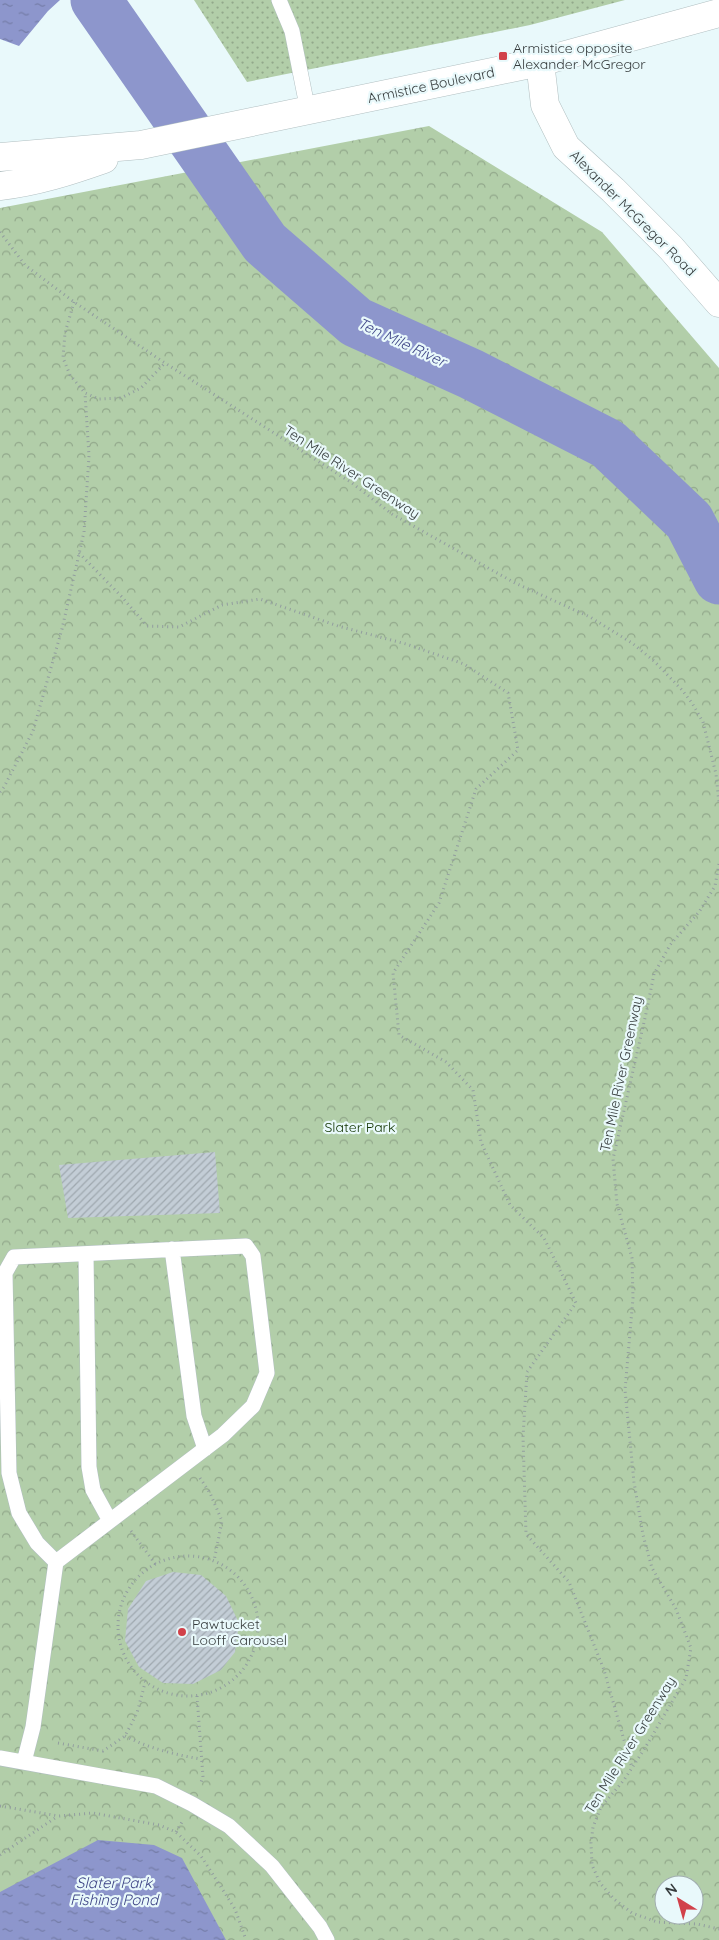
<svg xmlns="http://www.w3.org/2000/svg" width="719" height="1940" viewBox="0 0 719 1940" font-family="Quicksand,sans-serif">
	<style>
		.grass { fill: url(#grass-dots) }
		.park { fill: url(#park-crowns); fill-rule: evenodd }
		.water { fill: url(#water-ripples) }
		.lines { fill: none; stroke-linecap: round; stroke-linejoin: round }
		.river { stroke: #8d96cc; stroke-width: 51 }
		.building { fill: url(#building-hatch) }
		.lane-casing { stroke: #b1bfc1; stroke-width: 16 }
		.street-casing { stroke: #b1bfc1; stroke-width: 29 }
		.secondary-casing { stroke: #b1bfc1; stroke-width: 29 }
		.path { stroke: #929d9f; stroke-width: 3; stroke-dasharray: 1 4; stroke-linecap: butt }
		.lane { stroke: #fff; stroke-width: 15 }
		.street { stroke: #fff; stroke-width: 28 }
		.secondary { stroke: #fff; stroke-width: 28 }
		.poi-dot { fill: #d1414a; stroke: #e9f9fb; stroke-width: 2 }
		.labels { text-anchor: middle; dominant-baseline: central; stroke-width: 4.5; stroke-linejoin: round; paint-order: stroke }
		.poi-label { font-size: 14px; fill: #363c3d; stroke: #e9f9fb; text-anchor: start }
		.street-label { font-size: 14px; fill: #363c3d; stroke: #e9f9fb }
		.park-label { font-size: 14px; fill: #113401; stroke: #e9f9fb }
		.water-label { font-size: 15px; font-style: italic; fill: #3e4486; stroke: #e9f9fb }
	</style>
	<defs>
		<pattern id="grass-dots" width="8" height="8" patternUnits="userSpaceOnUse" patternTransform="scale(1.25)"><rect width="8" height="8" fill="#b2cea9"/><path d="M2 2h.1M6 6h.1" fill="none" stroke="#92a88b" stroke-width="1.8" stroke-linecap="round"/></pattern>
		<pattern id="park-crowns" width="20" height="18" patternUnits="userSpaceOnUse" patternTransform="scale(1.25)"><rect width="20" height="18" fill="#b2cea9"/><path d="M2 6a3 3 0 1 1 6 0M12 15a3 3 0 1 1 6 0" fill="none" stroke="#92a88b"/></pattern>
		<pattern id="water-ripples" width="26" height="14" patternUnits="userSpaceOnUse" patternTransform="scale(1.25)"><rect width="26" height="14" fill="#8d96cc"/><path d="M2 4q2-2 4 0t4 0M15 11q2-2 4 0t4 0" fill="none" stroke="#747ca7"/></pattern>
		<pattern id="building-hatch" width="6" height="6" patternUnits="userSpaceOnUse" patternTransform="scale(1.25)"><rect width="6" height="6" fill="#c3cdd6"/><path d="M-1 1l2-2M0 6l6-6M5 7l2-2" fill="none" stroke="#9fa8af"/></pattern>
	</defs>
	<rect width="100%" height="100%" fill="#e9f9fb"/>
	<!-- grass -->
	<path class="grass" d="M 194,0 L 625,0 L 530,25 L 247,82 Z"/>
	<!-- park -->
	<path class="park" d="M 429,126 L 602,232 L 719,368 L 719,1940 L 0,1940 L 0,208 ZM 664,1885 L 694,1885 L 694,1915 L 664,1915 Z"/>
	<!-- water -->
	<path class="water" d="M 0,0 L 60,0 L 48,11 L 19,46 L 0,39 Z
		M 98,1840 L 154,1845 L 182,1858 L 226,1940 L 0,1940 L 0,1892 Z"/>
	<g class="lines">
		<!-- river -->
		<path class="river" d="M 96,0 L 265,243 L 356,322 L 471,374 L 608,444 L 689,521 L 719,579"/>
	</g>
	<!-- building -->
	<path class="building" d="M 215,1152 L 220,1213 L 68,1218 L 59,1165 Z
		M 173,1572 L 201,1575 L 226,1596 L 239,1623 L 235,1652 L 221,1670 L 193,1684 L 163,1683 L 139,1667 L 125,1641 L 128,1609 L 146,1581 Z"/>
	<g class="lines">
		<!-- lane casing -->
		<g class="lane-casing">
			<path id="lane" d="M 279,0 L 292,31 L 308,111
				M 172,1249 L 194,1416 L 205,1449
				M 86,1254 L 89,1467 L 93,1490 L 110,1521
				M 0,1758 L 156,1786 L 192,1804 L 229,1826 L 272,1866 L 320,1927 L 327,1940
				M 24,1762 L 33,1727 L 56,1562 L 223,1435 L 253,1406 L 267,1373 L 253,1256 L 246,1246 L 14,1257 L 5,1273 L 9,1473 L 19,1513 L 37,1543 L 56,1562"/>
		</g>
		<!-- street casing -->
		<g class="street-casing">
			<path id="street" d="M 540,62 L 545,105 L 566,147 L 613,190 L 671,248 L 719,303"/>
		</g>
		<!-- secondary casing -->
		<g class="secondary-casing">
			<path id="secondary" d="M 0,157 L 141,145 L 540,62 L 719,13
				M 0,186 C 36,182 70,171 104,159"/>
		</g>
		<!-- path -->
		<path class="path" d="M 0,232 L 25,265 L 74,302 L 165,363 L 352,483 L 392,514 L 515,583 L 590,617 L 632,643 L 654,661 L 682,690 L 692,703 L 703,722 L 716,774 L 719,803
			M 74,302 L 65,333 L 63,358 L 70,375 L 85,393 L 99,399 L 121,398 L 141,388 L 165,363
			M 79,553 L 121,596 L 147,626 L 179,627 L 222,605 L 260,599 L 338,626 L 406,644 L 464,664 L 508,693 L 518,750 L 476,789 L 439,903 L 393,973 L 399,1035 L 446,1062 L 473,1090 L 481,1142 L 510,1205 L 544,1238 L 576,1303 L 527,1372 L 523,1437 L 526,1534 L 569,1582 L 604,1670 L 632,1768
			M 0,792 L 4,787 L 33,731 L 62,629 L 84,532 L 89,456 L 85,393
			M 719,864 L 715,886 L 699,912 L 670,945 L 654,974 L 647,1009 L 613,1159 L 617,1204 L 632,1258 L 633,1298 L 625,1390 L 634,1482 L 643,1535 L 652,1568 L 676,1609 L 691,1648 L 686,1678 L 645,1748 L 624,1780 L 601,1807 L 593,1827 L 591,1843 L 592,1865 L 600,1883 L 614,1899 L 632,1913 L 657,1922 L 697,1924 L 719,1929
			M 200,1478 L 210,1493 L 222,1521 L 214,1561
			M 131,1531 L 156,1565
			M118 1626a70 70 0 1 1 140 0a70 70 0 1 1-140 0Z
			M 197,1696 L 203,1777 L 200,1785
			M 125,1736 C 148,1748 176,1755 201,1759
			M 58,1743 L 103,1751 L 125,1736 L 137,1713 L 145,1683
			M 0,1806 L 59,1816 L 93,1813 L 159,1825 L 176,1832 L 201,1856 L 235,1909 L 246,1940
			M 176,1832 L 182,1822
			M 0,1855 L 58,1816"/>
		<!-- lane -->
		<use href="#lane" class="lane"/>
		<!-- street -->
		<use href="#street" class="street"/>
		<!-- secondary -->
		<use href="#secondary" class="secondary"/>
	</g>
	<!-- markers -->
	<g class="poi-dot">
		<rect x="498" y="51" width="10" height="10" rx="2.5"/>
		<circle cx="182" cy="1632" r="5"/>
	</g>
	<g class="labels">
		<!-- poi labels -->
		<g class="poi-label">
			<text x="513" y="48">Armistice opposite<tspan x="513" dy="16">Alexander McGregor</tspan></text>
			<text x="192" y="1624">Pawtucket<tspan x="192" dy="16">Looff Carousel</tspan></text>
		</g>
		<!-- street labels -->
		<g class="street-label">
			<text transform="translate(431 85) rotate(-12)">Armistice Boulevard</text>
			<text transform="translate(633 213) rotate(45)">Alexander McGregor Road</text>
			<text transform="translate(352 472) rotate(33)">Ten Mile River Greenway</text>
			<text transform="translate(621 1074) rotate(-78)">Ten Mile River Greenway</text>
			<text transform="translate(630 1745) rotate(-58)">Ten Mile River Greenway</text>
		</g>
		<!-- park labels -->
		<g class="park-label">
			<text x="360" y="1127">Slater Park</text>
		</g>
		<!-- water labels -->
		<g class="water-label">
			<text transform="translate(402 342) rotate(25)">Ten Mile River</text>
			<text x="114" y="1882">Slater Park<tspan x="114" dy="17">Fishing Pond</tspan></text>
		</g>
	</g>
	<!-- north arrow -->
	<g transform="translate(679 1900) rotate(323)"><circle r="24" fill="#e9f9fb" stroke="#a1adaf"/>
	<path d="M0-4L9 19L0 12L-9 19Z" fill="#d1414a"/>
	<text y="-8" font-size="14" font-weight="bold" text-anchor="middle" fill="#363c3d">N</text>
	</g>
</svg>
